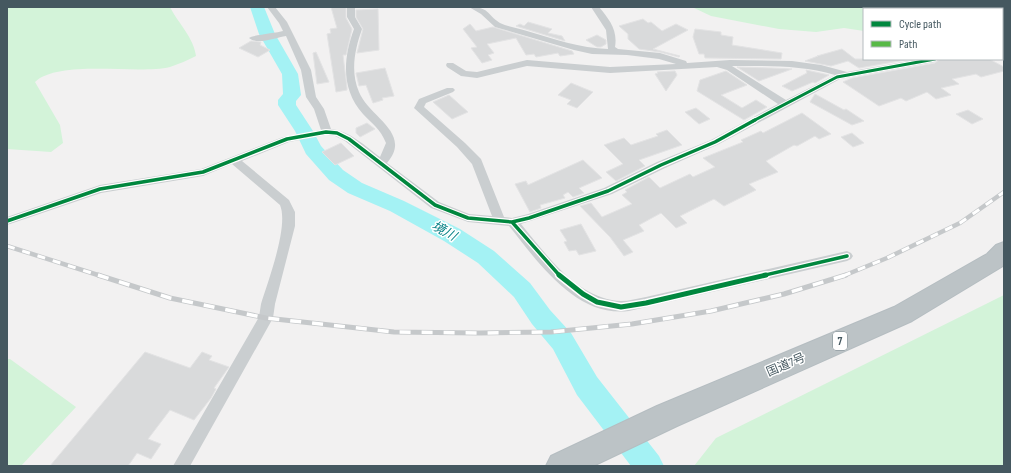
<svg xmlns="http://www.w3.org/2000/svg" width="1011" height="473" viewBox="0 0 1011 473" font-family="'Sofia Sans Condensed','Noto Sans JP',sans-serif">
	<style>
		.green { fill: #d3f3d9 }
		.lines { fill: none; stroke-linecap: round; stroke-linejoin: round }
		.river { fill: #a4f2f4; fill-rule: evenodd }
		.building { fill: #d9dadb; stroke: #e3e3e4 }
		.highway-casing { stroke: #b5bdc1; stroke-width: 2 }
		.street { fill: #caced0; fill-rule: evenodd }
		.highway { fill: #bcc3c6; fill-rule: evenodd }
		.rail-far1-casing { stroke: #c5c8ca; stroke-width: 4.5 }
		.rail-casing { stroke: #c5c8ca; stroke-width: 5 }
		.rail-far1 { stroke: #fff; stroke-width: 3; stroke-dasharray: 8; stroke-linecap: butt }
		.rail { stroke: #fff; stroke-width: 3.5; stroke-dasharray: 11; stroke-linecap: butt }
		.quiet { stroke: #58b947; stroke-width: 2; stroke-dasharray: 4.5 2; stroke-linecap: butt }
		.cycleway-far2-casing { stroke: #fff; stroke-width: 5 }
		.cycleway-far1-casing { stroke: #fff; stroke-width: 6 }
		.cycleway-casing { stroke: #fff; stroke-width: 8 }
		.cycleway-far2 { stroke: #00873e; stroke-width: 3 }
		.cycleway-far1 { stroke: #00873e; stroke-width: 3.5 }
		.cycleway { stroke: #00873e; stroke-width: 5 }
		.labels { text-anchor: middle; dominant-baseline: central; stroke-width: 3; stroke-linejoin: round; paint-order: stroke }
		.shield { fill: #fff; stroke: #7d8a90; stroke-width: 1 }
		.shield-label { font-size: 11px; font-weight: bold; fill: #455860 }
		.street-label { font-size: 12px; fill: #455860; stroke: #fff }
		.water-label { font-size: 13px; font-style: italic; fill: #058286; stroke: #fff }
	</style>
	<rect width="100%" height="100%" fill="#f2f1f1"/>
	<!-- green -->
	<path class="green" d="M 7,7 L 170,7 C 178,23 194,38 196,56 C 188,60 179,64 170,67 C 137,75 60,59 35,82 L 60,125 L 63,143 L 51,152 L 7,149 Z
		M 692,7 L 897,7 L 899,9 L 864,9 L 864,31 L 844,28 L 816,32 L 779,29 L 711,16 Z
		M 1004,295 L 1004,466 L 694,466 L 716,438 Z
		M 7,359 L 10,359 L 76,407 L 21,466 L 7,466 Z"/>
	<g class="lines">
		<!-- river -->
		<path class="river" d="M 250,7 L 264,7 L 275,34 L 298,74 L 301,95 L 296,101 L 296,105 L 313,131 L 321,146 L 343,170 L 362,183 L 404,201 L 460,229 L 494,251 L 530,283 L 550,310 L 571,333 L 597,377 L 659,456 L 664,466 L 631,466 L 577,395 L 553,349 L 532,324 L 514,297 L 478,263 L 444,241 L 390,211 L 348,193 L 329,180 L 306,154 L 295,131 L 278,105 L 278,100 L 283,94 L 282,74 L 259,34 Z"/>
	</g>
	<!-- building -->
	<path class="building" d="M 331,7 L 346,7 L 346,18 L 352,29 L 346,55 L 343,55 L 347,88 L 347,90 L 336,92 L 327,34 L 331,33 L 330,29 L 337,28 Z
		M 378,9 L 379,50 L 357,53 L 363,29 L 356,17 L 356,10 Z
		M 643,19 L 648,23 L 651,22 L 662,31 L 676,24 L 688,30 L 653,49 L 680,56 L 679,57 L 660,52 L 639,49 L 628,39 L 628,34 L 619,26 Z
		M 528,22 L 552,29 L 548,33 L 562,36 L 565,41 L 516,26 L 520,24 L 524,26 Z
		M 470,24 L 476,31 L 493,27 L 572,51 L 574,54 L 560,56 L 558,53 L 536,57 L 534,54 L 526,55 L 516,38 L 487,44 L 494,53 L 488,55 L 492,60 L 482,63 L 471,48 L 477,47 L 463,29 Z
		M 695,29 L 721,32 L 721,35 L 733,37 L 732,45 L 782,53 L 781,59 L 705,58 L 704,54 L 699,54 L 693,37 Z
		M 597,35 L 606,40 L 606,44 L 601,47 L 597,47 L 586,40 Z
		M 251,41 L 261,42 L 260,45 L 270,50 L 258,57 L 239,48 Z
		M 842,49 L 855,59 L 911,59 L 859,68 L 848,61 L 831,66 L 805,61 L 818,56 L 817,56 Z
		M 316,52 L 329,82 L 317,84 L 313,53 Z
		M 940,59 L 989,59 L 1004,67 L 1004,71 L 981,77 L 976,74 L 952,79 L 959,84 L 941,88 L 951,95 L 936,99 L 927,92 L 906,101 L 901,98 L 879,106 L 843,82 L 852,78 L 935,63 Z
		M 737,67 L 771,68 L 792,69 L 759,81 Z
		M 385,68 L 394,96 L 382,98 L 383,100 L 373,103 L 366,85 L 359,86 L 356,73 Z
		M 806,70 L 829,75 L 815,83 L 813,82 L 792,91 L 782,86 L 807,73 Z
		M 675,71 L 677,75 L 666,91 L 655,74 L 658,73 L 657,72 Z
		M 726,71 L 747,85 L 721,95 L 742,108 L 756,100 L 767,107 L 744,120 L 697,91 L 700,80 Z
		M 571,83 L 593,92 L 577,108 L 567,104 L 571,100 L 558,95 Z
		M 815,94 L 844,110 L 846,109 L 864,121 L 852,125 L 810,102 Z
		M 449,95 L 468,112 L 452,119 L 433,102 Z
		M 696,108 L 710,119 L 699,124 L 685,112 Z
		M 968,110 L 983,119 L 972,124 L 956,114 Z
		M 802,113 L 831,134 L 819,139 L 815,136 L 797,146 L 794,145 L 766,161 L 778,172 L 749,184 L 756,190 L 724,206 L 714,199 L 680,216 L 687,223 L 676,228 L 661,213 L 639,225 L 644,231 L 623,240 L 633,252 L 624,256 L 610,237 L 580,206 L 591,203 L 602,217 L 632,204 L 622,195 L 627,192 L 625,190 L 649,177 L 660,188 L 690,174 L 693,177 L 715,167 L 703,158 L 743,142 L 741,140 L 761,131 L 763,133 Z
		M 367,123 L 375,129 L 360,137 L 356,133 L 356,128 Z
		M 667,130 L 682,145 L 639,160 L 645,166 L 616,181 L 606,172 L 623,164 L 604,145 L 624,138 L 631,145 L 658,136 L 656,134 Z
		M 852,133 L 864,143 L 853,147 L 841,137 Z
		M 341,143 L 354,156 L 335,165 L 322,152 Z
		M 583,160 L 602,178 L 579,188 L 584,193 L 573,197 L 568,192 L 563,195 L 565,198 L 540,205 L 541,208 L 530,212 L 515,184 L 526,181 L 528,185 Z
		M 581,224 L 596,251 L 579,255 L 576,250 L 569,251 L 564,242 L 567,241 L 560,230 Z
		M 145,352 L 190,368 L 202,352 L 212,356 L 209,360 L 229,367 L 214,388 L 216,389 L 211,398 L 194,420 L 170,410 L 148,439 L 161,444 L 151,459 L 137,453 L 128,466 L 50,466 Z"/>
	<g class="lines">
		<!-- highway casing -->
		<g class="highway-casing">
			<path id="highway" d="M 1004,242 L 1003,266 L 912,321 L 677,426 L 593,466 L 546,466 L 551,456 L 657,406 L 894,307 L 987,254 L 996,245 Z"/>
		</g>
		<!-- street -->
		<path class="street" d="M 267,7 L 275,7 L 287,22 L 311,70 L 316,97 L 324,109 L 331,129 C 350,131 365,146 380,157 L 386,143 C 380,128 373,125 363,114 C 341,89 343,59 354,29 L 347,17 L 347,7 L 355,7 L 355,17 L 362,29 C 355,49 350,71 359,92 C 369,117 413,133 387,163 L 439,202 L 469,214 L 492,216 L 472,164 L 457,147 L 414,108 L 419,99 L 447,88 L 453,88 L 455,90 L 453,92 L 426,103 L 424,107 L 465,143 L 481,159 L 504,217 L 512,218 L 528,214 L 604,188 L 657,162 L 711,140 L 778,104 L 727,70 L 717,67 L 610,73 L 527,66 L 477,78 L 461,76 L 447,67 L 446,65 L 447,63 L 453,63 L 466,71 L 477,72 L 527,60 L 610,67 L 676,64 L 659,59 L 627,55 L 592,54 L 574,50 L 495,27 L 481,14 L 469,7 C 490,7 486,14 500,23 C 508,27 519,28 527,31 C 554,39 580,48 608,49 L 606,30 L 591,7 L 599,7 C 609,19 618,30 615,47 L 618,49 L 660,53 L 686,61 L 687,63 L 730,60 L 792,61 L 821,65 L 847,72 L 920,59 L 939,59 L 935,62 L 840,79 L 719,144 L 665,168 L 612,194 L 521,224 C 545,253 573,293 612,300 C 623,303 635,299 646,297 L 847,251 L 851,253 L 853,256 L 851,259 L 847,261 L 629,311 C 576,318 538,262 509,226 L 468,222 L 431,208 L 345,141 L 335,136 L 326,135 L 289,142 L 242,161 L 289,200 L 295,212 L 295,226 L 275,304 L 273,318 L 190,466 L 173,466 L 259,317 L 261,304 C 268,281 289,226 280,205 L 232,164 L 203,176 L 101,193 L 7,225 L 7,217 L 100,185 L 201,169 L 283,137 L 321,130 L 314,109 L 306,97 L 301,70 L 286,36 C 275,38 257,45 249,38 C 252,35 277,33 283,31 L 279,23 ZM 732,66 C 767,66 801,65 835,75 L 786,100 Z
			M 941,7 L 950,7 L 952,9 L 943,9 Z
			M 1004,31 L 1004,38 L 1002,39 L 1002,32 Z
			M 1002,44 L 1004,45 L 1004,51 L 1002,50 Z"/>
		<!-- highway -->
		<use href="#highway" class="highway"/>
		<!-- rail-far1 casing -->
		<g class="rail-far1-casing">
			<path id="rail-far1" d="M 7,246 L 101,276
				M 843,276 L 887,258 L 960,223 L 1004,192"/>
		</g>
		<!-- rail casing -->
		<g class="rail-casing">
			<path id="rail" d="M 98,275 L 170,298 L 266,318 L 394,332 L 479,333 L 551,332 L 632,324 L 711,311 L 784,294 L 846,275"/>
		</g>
		<!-- rail-far1 -->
		<use href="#rail-far1" class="rail-far1"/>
		<!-- rail -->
		<use href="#rail" class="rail"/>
		<!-- quiet -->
		<path class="quiet" d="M 911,7 L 931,9"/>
		<!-- cycleway-far2 casing -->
		<g class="cycleway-far2-casing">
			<path id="cycleway-far2" d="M 753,121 L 837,77 L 935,59"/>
		</g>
		<!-- cycleway-far1 casing -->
		<g class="cycleway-far1-casing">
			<path id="cycleway-far1" d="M 7,221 L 100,189 L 203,172 L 287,139 L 326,132 L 337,133 L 349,139 L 435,205 L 468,218 L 512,222 L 529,218 L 608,191 L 661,165 L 715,142 L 755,120
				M 512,222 L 560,276
				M 761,276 L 847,256"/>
		</g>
		<!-- cycleway casing -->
		<g class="cycleway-casing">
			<path id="cycleway" d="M 559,275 L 583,294 L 597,302 L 621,307 L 646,303 L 766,275"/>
		</g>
		<!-- cycleway-far2 -->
		<use href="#cycleway-far2" class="cycleway-far2"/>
		<!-- cycleway-far1 -->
		<use href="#cycleway-far1" class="cycleway-far1"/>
		<!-- cycleway -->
		<use href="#cycleway" class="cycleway"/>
	</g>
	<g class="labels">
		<!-- shield labels -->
		<rect class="shield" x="833" y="332" width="14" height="18" rx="3"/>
		<g class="shield-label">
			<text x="840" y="341">7</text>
		</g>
		<!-- street labels -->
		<g class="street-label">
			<text transform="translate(786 365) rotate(-23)">国道7号</text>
		</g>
		<!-- water labels -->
		<g class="water-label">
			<text transform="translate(444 231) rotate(29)">境川</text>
		</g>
	</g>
	<!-- border -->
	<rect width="1011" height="473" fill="none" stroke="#455860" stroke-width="16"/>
	<!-- legend -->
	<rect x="863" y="8" width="140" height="52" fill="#ffffff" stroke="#b5bcbf"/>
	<rect x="871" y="21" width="20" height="6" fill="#00873e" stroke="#b5bcbf"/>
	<text x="899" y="28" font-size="12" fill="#455860">Cycle path</text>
	<rect x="871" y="41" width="20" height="6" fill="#58b947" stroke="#b5bcbf"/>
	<text x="899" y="48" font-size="12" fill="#455860">Path</text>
</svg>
